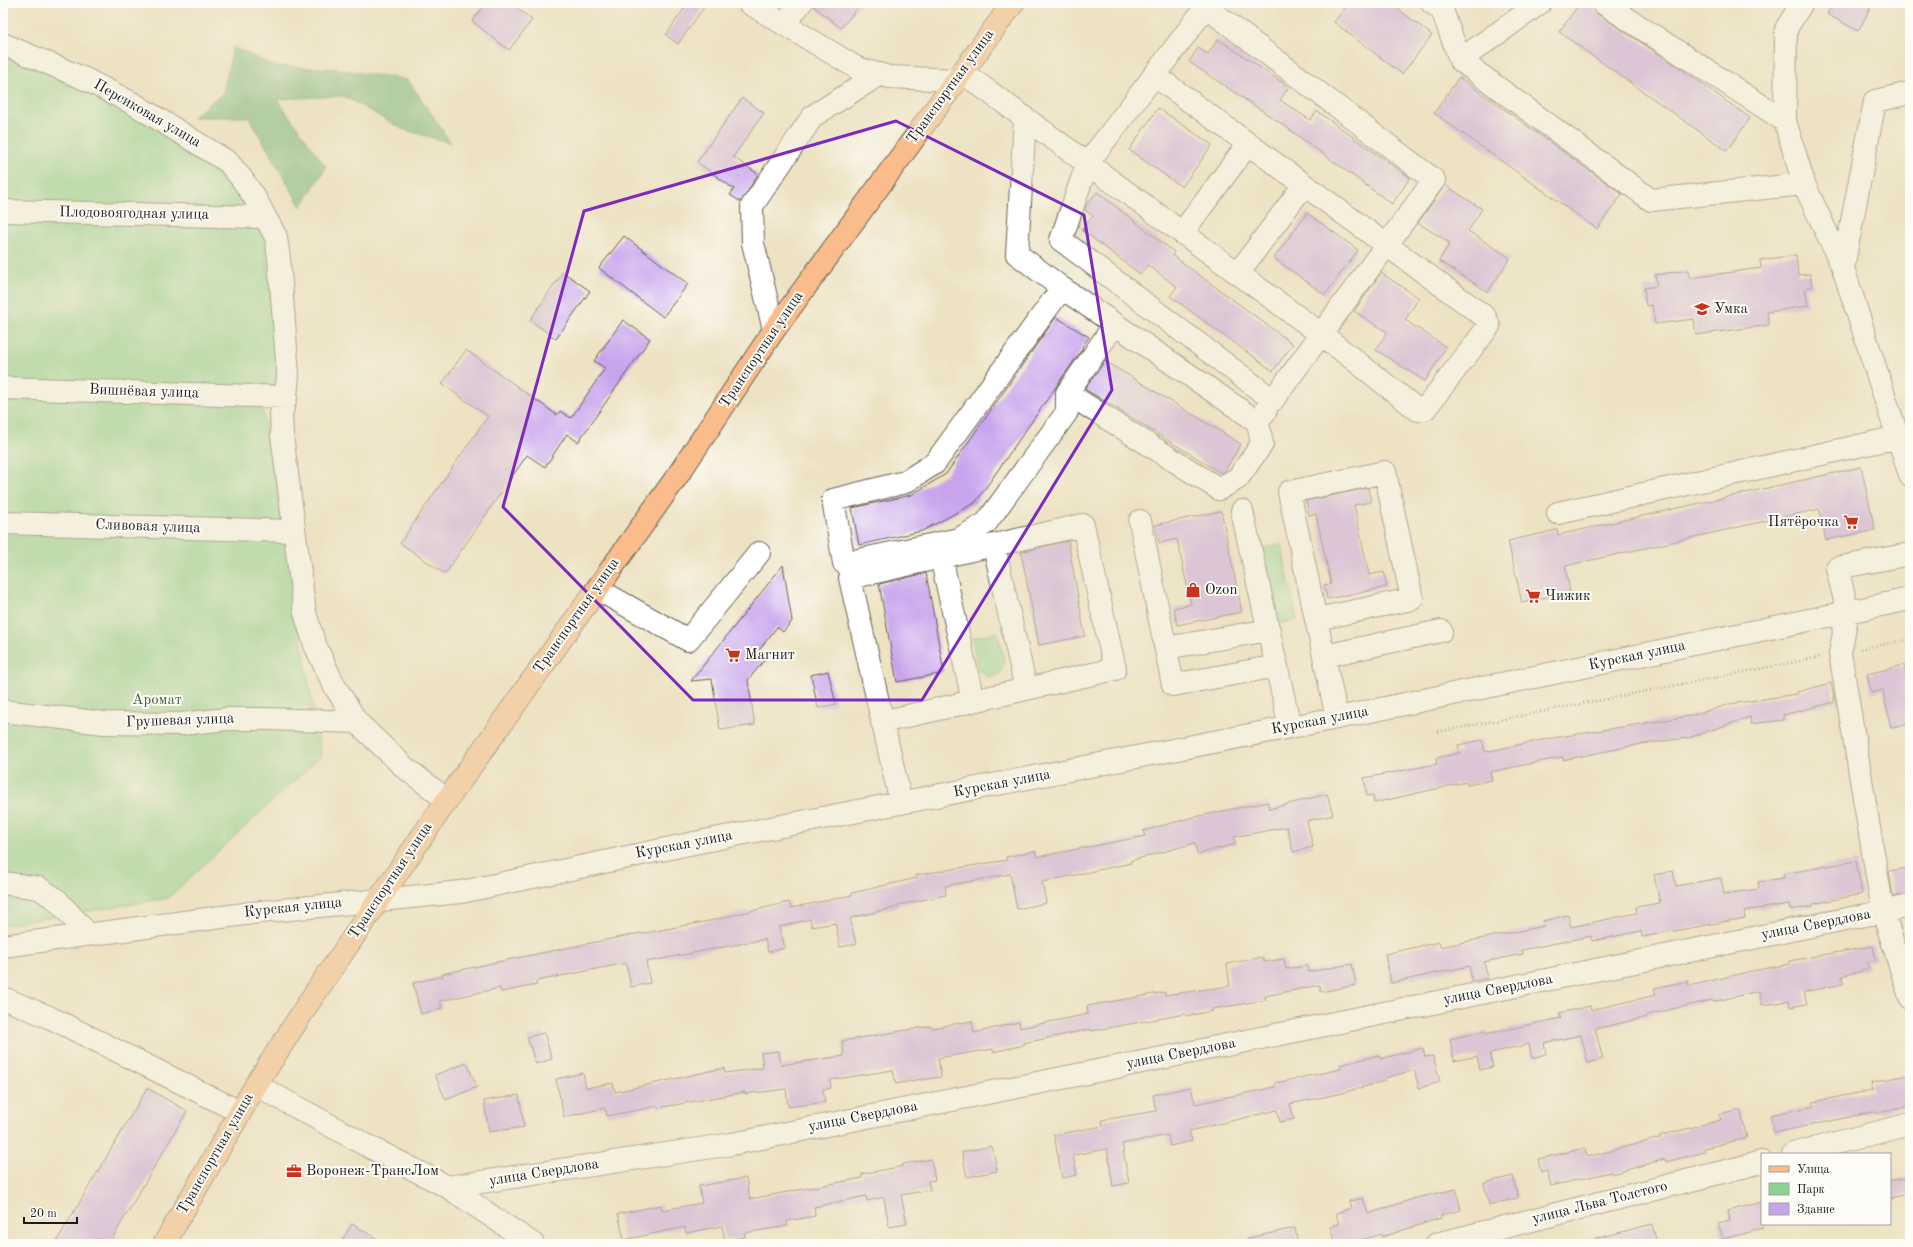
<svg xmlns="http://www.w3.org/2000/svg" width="1913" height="1247" viewBox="0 0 1913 1247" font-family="'Old Standard TT',serif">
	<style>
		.green { fill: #89d491; stroke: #527856 }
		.forest { fill: #6eb67b; stroke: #45694c }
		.building { fill: #c8a4ed }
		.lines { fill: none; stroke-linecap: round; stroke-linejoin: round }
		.minor-casing { stroke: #656156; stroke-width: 24 }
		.major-casing { stroke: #656156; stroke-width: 24 }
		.path { stroke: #656156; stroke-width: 2.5; stroke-dasharray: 1 3; stroke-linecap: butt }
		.minor { stroke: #fff; stroke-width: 22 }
		.major { stroke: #f9bc8a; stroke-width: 22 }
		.marked { fill: none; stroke: #7b2cbf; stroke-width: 3; stroke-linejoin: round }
		.labels { text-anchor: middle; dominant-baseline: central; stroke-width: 4; stroke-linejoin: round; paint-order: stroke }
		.street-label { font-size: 15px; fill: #1c1c1c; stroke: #fdfcf7 }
		.poi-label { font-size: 15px; fill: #1c1c1c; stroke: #fdfcf7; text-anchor: start }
		.park-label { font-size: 15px; fill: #425c45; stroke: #fdfcf7 }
	</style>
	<rect width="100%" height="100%" fill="#fdfcf7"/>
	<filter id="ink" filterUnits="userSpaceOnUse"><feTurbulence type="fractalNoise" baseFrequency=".025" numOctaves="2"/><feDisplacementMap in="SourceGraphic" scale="8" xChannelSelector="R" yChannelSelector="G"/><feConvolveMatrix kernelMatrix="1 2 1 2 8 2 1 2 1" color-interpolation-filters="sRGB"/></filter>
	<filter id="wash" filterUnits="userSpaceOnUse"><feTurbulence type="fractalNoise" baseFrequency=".012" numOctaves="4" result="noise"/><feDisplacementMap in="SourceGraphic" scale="16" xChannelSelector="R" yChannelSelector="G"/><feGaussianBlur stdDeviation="0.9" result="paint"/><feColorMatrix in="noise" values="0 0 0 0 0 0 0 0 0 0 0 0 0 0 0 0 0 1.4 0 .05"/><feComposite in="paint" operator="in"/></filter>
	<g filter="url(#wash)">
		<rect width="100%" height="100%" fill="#ede2c2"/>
		<!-- green -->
		<path class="green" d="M 3,51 L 78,82 L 220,164 L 265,239 L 278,374 L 263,411 L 321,756 L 168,898 L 3,925 Z
			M 1281,544 L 1297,620 L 1272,625 L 1256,550 Z
			M 997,632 C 1001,647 1013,676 989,677 L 981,672 L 978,668 L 972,638 Z"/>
		<!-- forest -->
		<path class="forest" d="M 233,47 L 274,66 L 336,69 L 408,80 L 451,143 L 402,129 L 344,96 L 277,99 L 326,167 L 301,207 L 249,117 L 193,117 L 223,93 Z"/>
		<g id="blocks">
			<!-- building -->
			<path class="building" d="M 486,3 L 511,3 L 532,20 L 509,50 L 472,21 Z
				M 688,3 L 707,3 L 678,44 L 666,35 Z
				M 813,3 L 862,3 L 841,28 L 813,6 Z
				M 1349,3 L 1390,3 L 1432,35 L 1402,74 L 1334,22 Z
				M 1580,3 L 1589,3 L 1596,13 L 1683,70 L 1750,118 L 1727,151 L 1559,32 Z
				M 1833,3 L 1873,3 L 1858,31 L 1827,14 Z
				M 1218,39 L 1289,87 L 1280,100 L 1310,120 L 1317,111 L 1410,178 L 1392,204 L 1279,122 L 1189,62 L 1198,48 L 1208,54 Z
				M 1459,77 L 1622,194 L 1597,229 L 1434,113 Z
				M 742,98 L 764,113 L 733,157 L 758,174 L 741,202 L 730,195 L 734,189 L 697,162 Z
				M 1158,108 L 1212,145 L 1182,187 L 1129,150 Z
				M 1445,185 L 1482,209 L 1468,231 L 1510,258 L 1488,292 L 1439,261 L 1450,243 L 1418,223 Z
				M 1097,192 L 1174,252 L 1172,255 L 1293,344 L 1273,371 L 1170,296 L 1177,287 L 1148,265 L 1140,274 L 1082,230 L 1093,216 L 1085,210 L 1086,206 Z
				M 1307,213 L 1358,250 L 1325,295 L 1274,258 Z
				M 624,236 L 688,284 L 663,317 L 599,268 Z
				M 1796,255 L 1798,275 L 1810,274 L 1812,287 L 1805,288 L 1808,306 L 1767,312 L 1769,325 L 1696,335 L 1694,319 L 1655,324 L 1652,305 L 1646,306 L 1644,288 L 1657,286 L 1655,275 L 1688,270 L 1690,278 L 1761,268 L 1760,260 Z
				M 563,272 L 590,291 L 556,339 L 530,320 Z
				M 1381,273 L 1419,298 L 1405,320 L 1446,347 L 1425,381 L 1376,350 L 1387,332 L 1354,311 Z
				M 1056,317 L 1089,337 L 1082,347 L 1083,348 L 975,503 L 922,531 L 859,545 L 852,508 L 911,495 L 946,474 Z
				M 623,320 L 650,339 L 578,442 L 567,434 L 545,467 L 527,455 L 445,574 L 400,543 L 488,416 L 442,384 L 466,350 L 557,415 L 560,411 L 571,418 L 605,368 L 594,361 Z
				M 1105,361 L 1241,444 L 1224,472 L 1221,473 L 1085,389 Z
				M 1861,467 L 1875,530 L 1826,540 L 1819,509 L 1565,566 L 1570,592 L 1522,603 L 1508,541 L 1557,530 L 1558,535 Z
				M 1368,488 L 1371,502 L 1354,505 L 1369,575 L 1384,572 L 1387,587 L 1327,599 L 1324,585 L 1331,584 L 1316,514 L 1309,515 L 1306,501 Z
				M 1221,511 L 1242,612 L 1177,625 L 1174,608 L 1191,604 L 1177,539 L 1159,543 L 1155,525 Z
				M 1068,541 L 1085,636 L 1039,645 L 1021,552 Z
				M 783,565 L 792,621 L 783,632 L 777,627 L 759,650 L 767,657 L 748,680 L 755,725 L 720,730 L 712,679 L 691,681 Z
				M 926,573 L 944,673 L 897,682 L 879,584 Z
				M 1904,665 L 1910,694 L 1910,724 L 1891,728 L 1883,690 L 1871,693 L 1867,674 Z
				M 828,671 L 836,704 L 818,708 L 811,675 Z
				M 1831,683 L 1835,702 L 1783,715 L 1784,720 L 1751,724 L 1750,717 L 1688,738 L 1641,744 L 1563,760 L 1563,757 L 1490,772 L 1492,780 L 1467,785 L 1466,782 L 1374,803 L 1373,795 L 1367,796 L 1364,778 L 1437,764 L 1436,758 L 1460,753 L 1458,745 L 1482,740 L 1485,752 L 1547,739 L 1690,716 L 1730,704 L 1797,694 L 1797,692 Z
				M 1327,794 L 1333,815 L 1307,821 L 1313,847 L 1293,852 L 1287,827 L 1234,837 L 1236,844 L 1197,854 L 1195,843 L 1130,861 L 1131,863 L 1042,882 L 1046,903 L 1017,909 L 1010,874 L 945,886 L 946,895 L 898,905 L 898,907 L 850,918 L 856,944 L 840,947 L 835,923 L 812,927 L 810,919 L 779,927 L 785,948 L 768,952 L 765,939 L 646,962 L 650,983 L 631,987 L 626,963 L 536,981 L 537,985 L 501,992 L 500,988 L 440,1001 L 442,1008 L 421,1014 L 413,983 L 443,976 L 442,974 L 488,964 L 640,933 L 640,934 L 709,921 L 789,902 L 791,908 L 852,895 L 852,893 L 917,878 L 916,875 L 1007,860 L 1006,857 L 1035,851 L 1037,857 L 1145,836 L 1143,831 L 1190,818 L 1243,807 L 1268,802 L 1269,809 Z
				M 1856,861 L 1862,894 L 1813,904 L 1813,906 L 1790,910 L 1789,904 L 1744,911 L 1745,918 L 1642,937 L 1641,931 L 1592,941 L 1591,936 L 1522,950 L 1523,954 L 1484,962 L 1488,978 L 1472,981 L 1469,966 L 1391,983 L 1385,954 L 1439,942 L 1440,947 L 1544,926 L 1543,921 L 1568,915 L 1571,927 L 1637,913 L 1636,907 L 1660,903 L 1654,875 L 1673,871 L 1676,886 L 1721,878 L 1724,894 L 1759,889 L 1758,882 L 1784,878 L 1783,874 Z
				M 1910,868 L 1910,894 L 1893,897 L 1889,871 Z
				M 1873,946 L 1876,960 L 1867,962 L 1869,969 L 1842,976 L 1843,984 L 1804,992 L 1807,1004 L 1790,1007 L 1789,1001 L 1762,1005 L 1759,991 L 1713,1002 L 1712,1000 L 1647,1015 L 1647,1017 L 1595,1029 L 1603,1059 L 1588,1063 L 1581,1035 L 1544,1043 L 1546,1054 L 1532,1058 L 1529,1044 L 1490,1053 L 1493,1067 L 1480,1070 L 1477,1056 L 1454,1061 L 1450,1039 L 1486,1031 L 1486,1034 L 1561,1018 L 1559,1013 L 1590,1006 L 1591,1010 L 1656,995 L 1654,988 L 1688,981 L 1689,986 L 1752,971 L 1790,964 L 1789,961 Z
				M 1263,957 L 1264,962 L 1284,959 L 1286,969 L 1307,966 L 1308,972 L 1352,964 L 1356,985 L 1321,992 L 1320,985 L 1265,996 L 1266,1000 L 1212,1009 L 1213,1011 L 1186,1016 L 1185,1014 L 1091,1031 L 1091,1029 L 1024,1043 L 1024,1045 L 993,1052 L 993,1049 L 938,1058 L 941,1077 L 921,1080 L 921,1079 L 896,1084 L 893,1070 L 830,1080 L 831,1088 L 823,1089 L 825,1102 L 788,1107 L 786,1089 L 745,1094 L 745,1092 L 658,1108 L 658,1106 L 607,1116 L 605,1108 L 564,1117 L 556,1079 L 583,1073 L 586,1088 L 613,1083 L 615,1092 L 724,1068 L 725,1073 L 763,1068 L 761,1053 L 779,1051 L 781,1065 L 844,1056 L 842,1041 L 931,1026 L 932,1028 L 972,1021 L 974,1033 L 1019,1022 L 1020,1028 L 1088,1014 L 1087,1006 L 1165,992 L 1165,995 L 1230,986 L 1227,964 Z
				M 544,1033 L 552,1059 L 536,1064 L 527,1037 Z
				M 1423,1048 L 1425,1057 L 1433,1056 L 1440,1082 L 1419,1088 L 1414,1070 L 1385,1078 L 1385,1081 L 1338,1094 L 1290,1104 L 1294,1119 L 1280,1122 L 1277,1110 L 1189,1131 L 1192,1141 L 1170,1146 L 1168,1135 L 1122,1144 L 1129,1183 L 1113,1186 L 1107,1149 L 1073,1155 L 1077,1175 L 1062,1178 L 1054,1135 L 1103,1126 L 1102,1120 L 1156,1111 L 1153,1095 L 1191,1087 L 1195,1104 L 1275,1087 L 1275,1083 L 1341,1069 L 1340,1065 L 1379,1055 L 1380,1059 Z
				M 467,1063 L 477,1087 L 446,1100 L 435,1075 Z
				M 1907,1075 L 1910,1087 L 1910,1106 L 1878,1113 L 1877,1111 L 1774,1133 L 1770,1115 L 1814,1106 L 1813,1102 L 1873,1090 L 1871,1083 Z
				M 147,1088 L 187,1111 L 109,1244 L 55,1244 Z
				M 519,1095 L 524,1127 L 489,1132 L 484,1101 Z
				M 1740,1109 L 1747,1138 L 1704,1148 L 1705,1152 L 1666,1162 L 1665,1159 L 1612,1174 L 1611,1172 L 1551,1186 L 1547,1171 L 1541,1172 L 1538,1159 L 1585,1148 L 1587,1157 L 1660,1138 L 1659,1136 L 1721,1120 L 1719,1114 Z
				M 992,1146 L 997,1171 L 967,1177 L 962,1152 Z
				M 931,1159 L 935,1180 L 928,1181 L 930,1190 L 901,1195 L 907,1224 L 889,1227 L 884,1197 L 867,1201 L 866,1196 L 814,1207 L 815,1216 L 787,1221 L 788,1226 L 744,1233 L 745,1237 L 725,1240 L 722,1226 L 686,1233 L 685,1227 L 624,1240 L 618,1214 L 661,1205 L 662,1210 L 702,1203 L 699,1186 L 746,1178 L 750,1199 L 862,1178 L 862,1174 L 903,1166 L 903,1164 Z
				M 1513,1176 L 1518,1198 L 1489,1205 L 1484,1183 Z
				M 1910,1177 L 1910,1193 L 1890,1197 L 1890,1181 Z
				M 1456,1189 L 1461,1210 L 1441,1215 L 1441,1218 L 1382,1237 L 1382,1234 L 1349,1244 L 1335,1244 L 1330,1227 L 1339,1224 L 1336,1213 L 1351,1208 L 1349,1201 L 1363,1198 L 1368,1214 L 1416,1198 Z
				M 1762,1202 L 1762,1229 L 1723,1239 L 1718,1223 L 1730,1220 L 1728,1211 Z
				M 352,1224 L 386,1244 L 340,1244 Z
				M 1652,1224 L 1657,1244 L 1595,1244 L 1595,1239 Z
				M 1295,1228 L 1298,1244 L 1249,1244 L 1248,1238 Z"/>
		</g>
	</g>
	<g filter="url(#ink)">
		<use href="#blocks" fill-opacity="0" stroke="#656156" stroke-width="1"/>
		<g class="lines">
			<!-- minor casing -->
			<g class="minor-casing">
				<path id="minor" d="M 749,3 L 857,68 L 889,77 L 956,80
					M 1432,3 L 1442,10 L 1460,60
					M 1540,3 L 1460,60 L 1651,200 L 1804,184
					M 1603,3 L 1785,121
					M 1802,3 L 1786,29 L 1785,121 L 1804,184 L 1843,268 L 1910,475
					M 1206,7 L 1434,180 L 1273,400 L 1061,240 L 1087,164 Z
					M 784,24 L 801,3
					M 3,44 L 85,79 L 134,104 L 228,162 L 242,179 L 255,198 L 276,237 L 279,258 L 288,374 L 286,397 L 281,414 L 282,435 L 305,613 L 315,645 L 334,685 L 357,722 L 404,767 L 447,800
					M 962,72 L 1321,334 L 1418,410 L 1425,409 L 1489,326 L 1485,317 L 1154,75
					M 1025,118 L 1017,254 L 1062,288 L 1258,422
					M 3,211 L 265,217
					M 1182,233 L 1248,144
					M 1843,268 L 1875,101 L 1910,93
					M 1238,273 L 1304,185
					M 1062,288 L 935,463 L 905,482 L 833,500 L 844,563 L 959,539 L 986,523 L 1067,412 L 1067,393 L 1115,324
					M 774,330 L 753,243 L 752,206 L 813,116 L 880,74
					M 3,388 L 286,397
					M 1067,393 L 1219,489 L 1238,478 L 1262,444 L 1258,422 L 1266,410
					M 1242,511 L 1290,727
					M 1558,513 L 1898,437
					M 1140,521 L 1173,685 L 1277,666
					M 3,523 L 294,531
					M 994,546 L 1026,689
					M 1910,554 L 1837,568 L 1848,612 L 1840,653 L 1883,912 L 1910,997
					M 941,557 L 1083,525 L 1115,669 L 973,701
					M 597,589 L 688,640 L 759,553
					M 1317,619 L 1412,599 L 1385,472 L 1289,492 L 1337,718
					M 1166,648 L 1269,630
					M 1324,656 L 1441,631
					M 3,711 L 104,723 L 181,724 L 227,719 L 266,719 L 357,722
					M 882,722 L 973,701 L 941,557 L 850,578 L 901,803
					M 3,883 L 39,888 L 57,900 L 88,934
					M 3,946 L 260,912 L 461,892 L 699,842 L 1337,718 L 1910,599
					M 3,998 L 51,1018 L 240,1112
					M 256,1085 L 366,1145 L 448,1187 L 533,1244
					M 1793,1154 L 1910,1124
					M 448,1187 L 732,1144 L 1192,1052 L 1910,906
					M 1437,1244 L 1762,1162"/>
			</g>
			<!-- major casing -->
			<g class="major-casing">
				<path id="major" d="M 164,1244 L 256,1085 L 311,999 L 447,800 L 678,475 L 774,330 L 1013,3"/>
			</g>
			<!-- path -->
			<path class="path" d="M 1860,649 L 1910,639
				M 1438,732 L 1820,657"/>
			<!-- minor -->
			<use href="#minor" class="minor"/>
			<!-- major -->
			<use href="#major" class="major"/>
		</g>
	</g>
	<!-- marked area -->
	<path d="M0 0H1913V1247H0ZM 896,121 L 1084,215 L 1112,390 L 922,700 L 693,700 L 503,507 L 584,211 Z" fill="#ede2c2" fill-opacity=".55" fill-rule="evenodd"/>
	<path class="marked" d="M 896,121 L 1084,215 L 1112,390 L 922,700 L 693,700 L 503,507 L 584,211 Z"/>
	<!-- icons -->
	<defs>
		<g id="school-bare" transform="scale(1.2)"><path d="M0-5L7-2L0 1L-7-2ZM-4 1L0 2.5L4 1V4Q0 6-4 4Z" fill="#c8321e" stroke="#fdfcf7" stroke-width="2.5" paint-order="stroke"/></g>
		<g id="supermarket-bare" transform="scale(1.2)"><path d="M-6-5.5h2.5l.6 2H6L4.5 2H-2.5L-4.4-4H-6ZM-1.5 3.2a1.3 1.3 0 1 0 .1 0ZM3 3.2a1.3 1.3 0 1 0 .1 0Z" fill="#c8321e" stroke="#fdfcf7" stroke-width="2.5" paint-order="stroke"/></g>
		<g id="shop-bare" transform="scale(1.2)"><path d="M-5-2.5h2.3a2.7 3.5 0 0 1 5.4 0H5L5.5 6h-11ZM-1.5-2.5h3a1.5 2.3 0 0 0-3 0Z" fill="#c8321e" stroke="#fdfcf7" stroke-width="2.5" paint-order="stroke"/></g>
		<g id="office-bare" transform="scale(1.2)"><path d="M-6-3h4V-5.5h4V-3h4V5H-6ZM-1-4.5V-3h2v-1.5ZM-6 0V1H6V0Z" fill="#c8321e" stroke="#fdfcf7" stroke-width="2.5" paint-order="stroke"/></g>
	</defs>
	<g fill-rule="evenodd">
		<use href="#school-bare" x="1702" y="309"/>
		<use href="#supermarket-bare" x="1851" y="522"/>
		<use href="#shop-bare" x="1193" y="590"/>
		<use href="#supermarket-bare" x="1533" y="596"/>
		<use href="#supermarket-bare" x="733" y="655"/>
		<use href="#office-bare" x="294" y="1171"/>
	</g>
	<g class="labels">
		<!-- street labels -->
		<g class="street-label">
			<text transform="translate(951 87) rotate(-54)">Транспортная улица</text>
			<text transform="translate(147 114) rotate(30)">Персиковая улица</text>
			<text transform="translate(134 214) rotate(1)">Плодовоягодная улица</text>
			<text transform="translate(762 350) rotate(-56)">Транспортная улица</text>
			<text transform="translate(144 392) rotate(2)">Вишнёвая улица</text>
			<text transform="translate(148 527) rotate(2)">Сливовая улица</text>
			<text transform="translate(577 616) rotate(-55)">Транспортная улица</text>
			<text transform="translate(1637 656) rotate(-12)">Курская улица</text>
			<text transform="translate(180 721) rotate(-2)">Грушевая улица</text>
			<text transform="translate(1320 721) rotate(-11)">Курская улица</text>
			<text transform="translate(1002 784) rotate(-11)">Курская улица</text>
			<text transform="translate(684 845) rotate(-11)">Курская улица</text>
			<text transform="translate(391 881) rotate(-56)">Транспортная улица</text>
			<text transform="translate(293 908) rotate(-6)">Курская улица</text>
			<text transform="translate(1816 925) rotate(-11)">улица Свердлова</text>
			<text transform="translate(1498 990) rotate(-11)">улица Свердлова</text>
			<text transform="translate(1181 1054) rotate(-11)">улица Свердлова</text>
			<text transform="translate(863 1117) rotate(-11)">улица Свердлова</text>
			<text transform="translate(216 1154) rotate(-60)">Транспортная улица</text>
			<text transform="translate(544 1173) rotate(-9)">улица Свердлова</text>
			<text transform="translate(1600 1203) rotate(-14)">улица Льва Толстого</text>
		</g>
		<!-- poi labels -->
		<g class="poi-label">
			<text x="1714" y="309">Умка</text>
			<text x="1839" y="522" text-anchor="end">Пятёрочка</text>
			<text x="1205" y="590">Ozon</text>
			<text x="1545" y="596">Чижик</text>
			<text x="745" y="655">Магнит</text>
			<text x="306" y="1171">Воронеж-ТрансЛом</text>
		</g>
		<!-- park labels -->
		<g class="park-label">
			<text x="157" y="700">Аромат</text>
		</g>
	</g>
	<!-- margin -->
	<rect width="1913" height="1247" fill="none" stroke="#fdfcf7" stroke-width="16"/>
	<!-- legend -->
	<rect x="1761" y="1153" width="130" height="72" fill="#fdfcf7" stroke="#a3a29f"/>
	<rect x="1769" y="1166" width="20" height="6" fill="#f9bc8a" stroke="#a3a29f"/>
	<text x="1797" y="1173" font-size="12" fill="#1c1c1c">Улица</text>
	<rect x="1769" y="1183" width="20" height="12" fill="#89d491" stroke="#a3a29f"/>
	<text x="1797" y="1193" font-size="12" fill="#1c1c1c">Парк</text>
	<rect x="1769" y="1203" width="20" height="12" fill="#c8a4ed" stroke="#a3a29f"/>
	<text x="1797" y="1213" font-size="12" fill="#1c1c1c">Здание</text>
	<!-- scale -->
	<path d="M24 1217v6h53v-6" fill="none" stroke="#1c1c1c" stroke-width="2"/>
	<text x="30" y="1217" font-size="12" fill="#1c1c1c" stroke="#fdfcf7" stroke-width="3" paint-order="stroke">20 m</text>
</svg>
